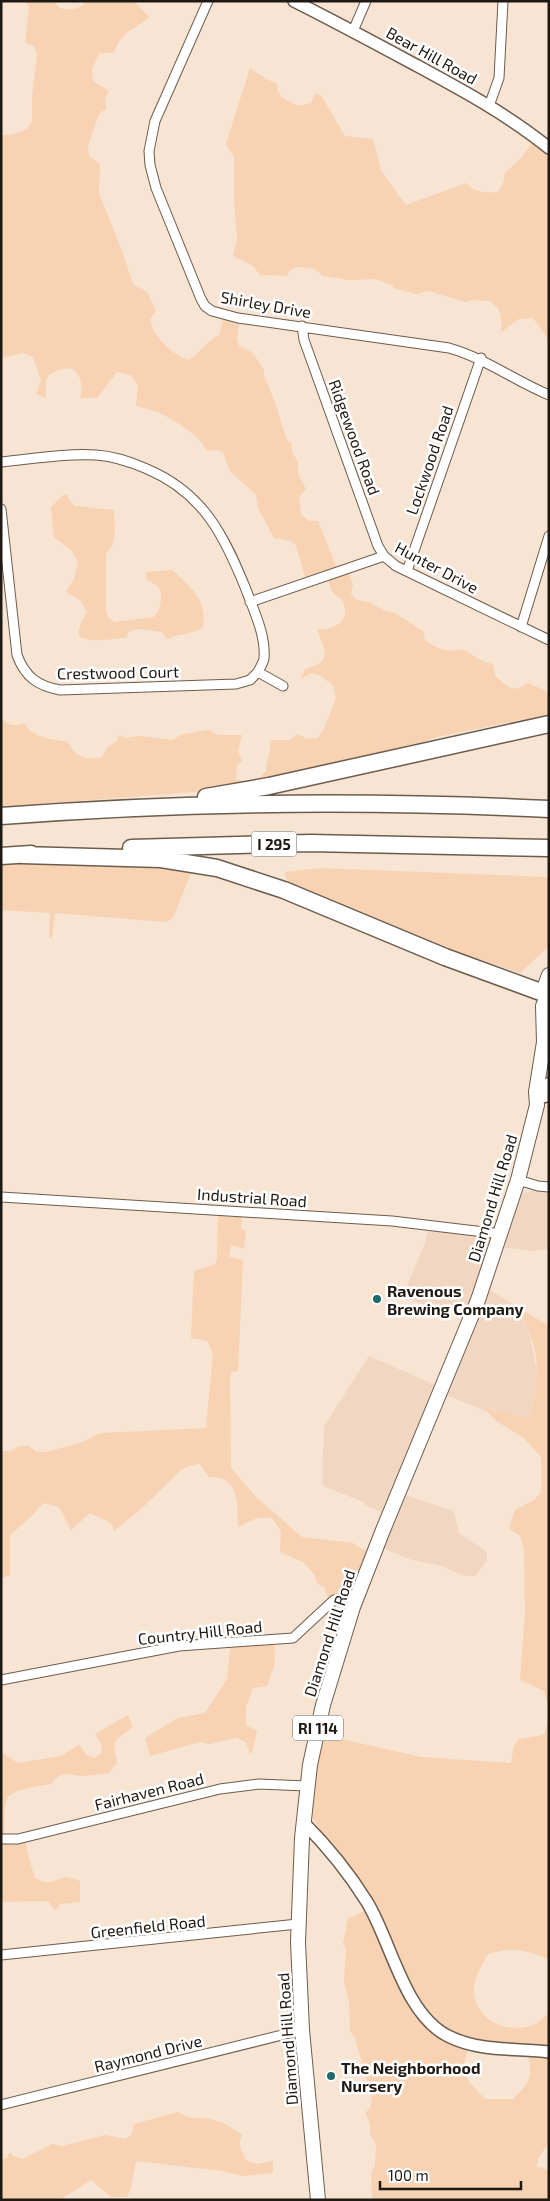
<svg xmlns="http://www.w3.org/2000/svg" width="550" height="2201" viewBox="0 0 550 2201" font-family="'Exo 2',sans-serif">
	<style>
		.built { fill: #f1d7c1 }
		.green { fill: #f7d2b3; fill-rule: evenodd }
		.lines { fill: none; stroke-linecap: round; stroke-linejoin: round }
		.minor-casing { stroke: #6c5c4d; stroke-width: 11 }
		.tertiary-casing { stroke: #6c5c4d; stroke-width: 14 }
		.primary-casing { stroke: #6c5c4d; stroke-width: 16 }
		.motorway-casing { stroke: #6c5c4d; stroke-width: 19 }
		.minor { stroke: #fff; stroke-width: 9 }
		.tertiary { stroke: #fff; stroke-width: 11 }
		.primary { stroke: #fff; stroke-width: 14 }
		.motorway { stroke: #fff; stroke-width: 16 }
		.poi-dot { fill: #1e6a6a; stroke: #fff; stroke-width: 2 }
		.labels { text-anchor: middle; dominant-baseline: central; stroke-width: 5; stroke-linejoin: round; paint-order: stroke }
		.shield { fill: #fff; stroke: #625e5a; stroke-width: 1 }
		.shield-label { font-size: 15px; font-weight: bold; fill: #1f1913 }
		.street-label { font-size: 16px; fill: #1f1913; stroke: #fff }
		.poi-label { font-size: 16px; font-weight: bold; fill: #1f1913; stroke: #fff; text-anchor: start }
	</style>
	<rect width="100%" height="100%" fill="#f8e4d3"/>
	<!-- built -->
	<path class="built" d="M 549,1188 L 549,1249 L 533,1251 L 499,1247 L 483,1286 L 516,1306 L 530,1336 L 538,1378 L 529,1418 L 517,1418 L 494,1409 L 486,1410 L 488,1412 L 444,1394 L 399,1493 L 454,1511 L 459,1533 L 487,1552 L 487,1561 L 475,1576 L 464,1576 L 442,1566 L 412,1560 L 377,1546 L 389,1515 L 364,1505 L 364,1502 L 325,1487 L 322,1484 L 324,1426 L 369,1356 L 438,1386 L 467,1317 L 402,1298 L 425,1243 L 430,1224 L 502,1229 L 512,1195 Z"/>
	<!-- green -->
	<path class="green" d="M 25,1 L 54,1 L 59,8 C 70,10 79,11 86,1 L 134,1 L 149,17 C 133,31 123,30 114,52 L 99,54 L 92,69 L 93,81 L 109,91 L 105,99 L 106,109 L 101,112 L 98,116 L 88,146 L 89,156 L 100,164 L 99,193 L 122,251 L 133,284 L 147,292 L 156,311 L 150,319 C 152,336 172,354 188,360 C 201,353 206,341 219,335 L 225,313 L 240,315 L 237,339 L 239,346 L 253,353 L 264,370 L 264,376 L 275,402 L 287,441 L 291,442 L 292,452 L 298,462 L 298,474 L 306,489 L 299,497 L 301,514 L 309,521 L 318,521 L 336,566 L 345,564 L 353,584 L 351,594 L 357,600 L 369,602 L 385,611 L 395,613 L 423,631 L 425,640 C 437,649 448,653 462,649 L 484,662 L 493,664 L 495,676 L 507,686 L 515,689 L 529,683 L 549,693 L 549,714 L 437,737 L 361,766 L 219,790 L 1,807 L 1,718 C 9,726 14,727 25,723 C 30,738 54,739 68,742 C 75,757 87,761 102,757 L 107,748 L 117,741 L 119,735 L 125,738 L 140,736 L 172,740 L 183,734 L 209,730 L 218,735 L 242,735 L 238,751 L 242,760 L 237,766 L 236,779 L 240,781 L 258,780 L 266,771 C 266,760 272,752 270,740 L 290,740 L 298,734 L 307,739 L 318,738 L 324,729 L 336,698 L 333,685 L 319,675 L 312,673 L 301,679 L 305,669 C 334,661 325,652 317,629 C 335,631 354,619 341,599 C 340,598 336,596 335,595 C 330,590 328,579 326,573 L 323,572 L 305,577 L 296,545 L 291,541 L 274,538 L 258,508 L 256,495 L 230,471 L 223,453 L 217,450 L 207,451 C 199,434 173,419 155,411 C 149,409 142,408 136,406 L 138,386 L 131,375 L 117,372 L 97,398 L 80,398 C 85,381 77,361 57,371 C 53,372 49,374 47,378 C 45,383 46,392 46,398 L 36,394 L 41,381 L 33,357 L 23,353 L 1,358 L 1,135 L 11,135 L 27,129 L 32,121 L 32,97 L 37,54 L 34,46 L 25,43 L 29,7 Z
		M 250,68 L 266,79 L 278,84 L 277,89 L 281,97 L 298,106 L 311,103 L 315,94 L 321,95 L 345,136 L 373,139 L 381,171 L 406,205 L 466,183 C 474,193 486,193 498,192 L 503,184 L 505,173 L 521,158 L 537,136 L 549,142 L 549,344 L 546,336 L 533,318 L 519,319 L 501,332 L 501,315 L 497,307 L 489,301 L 473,300 L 465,302 L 429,291 L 416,294 L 393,288 L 394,286 L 376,279 L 349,280 L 323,276 L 315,269 L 297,267 L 290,270 L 287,276 L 260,275 L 253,266 L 233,256 L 237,239 L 234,198 L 234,157 L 226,144 Z
		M 63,495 L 67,495 L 71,502 L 75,506 L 114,510 L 115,535 L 112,546 L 106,554 L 106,611 L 108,617 L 115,622 L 154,617 C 161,608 163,598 159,587 L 146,579 L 146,572 L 172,570 C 189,585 210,603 202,628 C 189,635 181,633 167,639 L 162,632 L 139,629 L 128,632 L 127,637 C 119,639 82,644 79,635 C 77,628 84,618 87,612 L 80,600 L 66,592 L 74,579 L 78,562 L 71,550 L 54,537 L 51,507 Z
		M 1,863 L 195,863 L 173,918 L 166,922 L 55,913 L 52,938 L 49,937 L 50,913 L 1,910 Z
		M 320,868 L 549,877 L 549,946 L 520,973 L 466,955 L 288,882 L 284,872 Z
		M 218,1209 L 242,1209 L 241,1228 L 246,1232 L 244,1249 L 231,1245 L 229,1257 L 243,1260 L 238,1371 L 231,1372 L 230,1381 L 231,1468 L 256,1497 L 302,1537 L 353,1543 L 360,1548 L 374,1552 L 357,1596 L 329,1601 L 325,1588 L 316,1582 L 315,1575 L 303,1562 L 280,1552 L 281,1531 L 272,1518 L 257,1518 L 238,1527 C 237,1504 240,1476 209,1477 L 199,1463 L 182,1469 L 141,1509 L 114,1531 L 111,1523 L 90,1513 L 71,1530 L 59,1507 L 43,1503 L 31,1517 L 10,1535 L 10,1575 L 1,1578 L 1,1451 L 11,1451 L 19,1446 L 29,1446 L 37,1452 L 46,1452 L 83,1442 L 100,1433 L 206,1428 L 213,1353 L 207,1341 L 191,1338 L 194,1271 L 215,1264 L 217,1260 Z
		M 516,1306 L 549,1326 L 549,1709 L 544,1691 L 520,1680 L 525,1611 L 524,1550 L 520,1536 L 509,1528 L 515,1510 L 534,1500 L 541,1492 L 541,1457 L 524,1438 L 496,1421 L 485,1409 C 501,1409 513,1418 528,1418 C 538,1391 541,1361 530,1334 C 526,1325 520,1316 516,1306 Z
		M 274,1637 L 275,1663 L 267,1686 L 253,1688 L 246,1707 L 246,1725 L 257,1731 L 252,1753 L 250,1754 L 246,1742 L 236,1738 L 209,1744 L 200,1742 L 150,1756 L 145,1738 L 178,1718 L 205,1713 L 227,1679 L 231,1640 Z
		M 128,1715 L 133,1727 L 118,1738 L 114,1744 L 117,1763 L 109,1773 C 101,1774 92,1775 84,1776 C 71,1777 62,1768 51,1784 C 41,1786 11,1789 7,1799 C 3,1808 5,1824 4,1834 L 7,1837 L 25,1835 L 27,1852 L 35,1878 L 47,1883 L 66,1877 L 80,1881 L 80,1902 L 60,1904 L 55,1911 L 48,1901 L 1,1902 L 1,1752 L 18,1763 L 61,1756 L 80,1744 C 83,1752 86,1756 95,1758 L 101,1753 L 102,1745 L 95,1734 Z
		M 549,1719 L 549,1960 C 529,1949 509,1947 488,1954 C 482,1965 472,1980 474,1994 C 478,2028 528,2041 549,2012 L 549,2142 L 538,2159 L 537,2168 L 541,2167 L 549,2171 L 549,2200 L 372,2200 L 371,2173 L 375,2166 L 376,2144 L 370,2134 L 370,2123 L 365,2113 L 370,2108 L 372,2099 L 355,2038 L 350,2031 L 349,2002 L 344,1982 L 346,1949 L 343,1943 L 348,1919 L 369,1909 L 309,1812 L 319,1734 L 421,1757 L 511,1763 L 514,1745 L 519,1739 L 544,1735 ZM 471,2042 L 527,2050 C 532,2076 533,2080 513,2099 L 485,2099 C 463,2076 459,2073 471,2042 Z
		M 178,2112 C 195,2122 193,2116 209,2119 C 221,2121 232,2127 242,2135 L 239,2144 L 246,2160 L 257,2164 L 273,2161 L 273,2173 L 243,2176 L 222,2171 L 136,2161 L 131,2188 L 127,2197 L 111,2197 L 91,2180 L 60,2200 L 1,2200 L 1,2160 L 7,2158 L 10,2152 L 14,2156 L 23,2159 L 52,2144 L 63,2146 L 106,2135 L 125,2139 L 132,2134 L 134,2124 Z"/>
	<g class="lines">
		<!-- minor casing -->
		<g class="minor-casing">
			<path id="minor" d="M 208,1 L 155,121 L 149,151 L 150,165 L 156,188 L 201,299 L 205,306 L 212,311 L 238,318 L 449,348 C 487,359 513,380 549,395
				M 353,31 L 366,1
				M 489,106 L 499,78 L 503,1
				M 302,326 L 304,340 L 378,546 L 384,556 L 396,566 L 549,640
				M 1,462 C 33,459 65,453 96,455 C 114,456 131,462 147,469 C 204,493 225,537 247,592 C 254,611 266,636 264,658 C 264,662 260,667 258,672
				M 1,509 L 17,655 C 25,677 38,686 60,690 L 236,684 L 250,680 L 258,672 L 283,686
				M 407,571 L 481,358
				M 250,602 L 384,556
				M 521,627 L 549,536
				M 518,1180 L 538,1186 L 549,1187
				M 1,1197 L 392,1221 L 501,1234
				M 1,1680 L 179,1646 L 293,1638 L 334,1600 L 359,1593
				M 1,1839 L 18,1839 L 220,1789 L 259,1784 L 306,1786
				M 1,1955 L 298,1924
				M 1,2105 L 302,2030"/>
		</g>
		<!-- tertiary casing -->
		<g class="tertiary-casing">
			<path id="tertiary" d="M 294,1 C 334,21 373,42 412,63 C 460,89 507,114 549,148
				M 303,1822 C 327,1846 349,1873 367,1902 C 391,1941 404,2014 448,2036 C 480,2052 515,2048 549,2052"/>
		</g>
		<!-- primary casing -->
		<g class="primary-casing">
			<path id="primary" d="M 549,975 L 545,986 L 549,1000
				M 318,2200 L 302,2030 L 298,1942 L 302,1838 L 310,1765 L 323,1705 L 353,1607 L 383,1530 L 478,1300 L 518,1180 L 537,1105 L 536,1092 L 544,1042 L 543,1006 L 547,996"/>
		</g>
		<!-- motorway casing -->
		<g class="motorway-casing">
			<path id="motorway" d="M 206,797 L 269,786 L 549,724
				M 1,816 C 183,802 366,800 549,809
				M 131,848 L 310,843 L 549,848
				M 22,855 L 161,859 L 217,868 L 284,890 L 445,957 L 546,994
				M 1,856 L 31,854
				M 545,1094 L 549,1086"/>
		</g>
		<!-- minor -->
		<use href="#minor" class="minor"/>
		<!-- tertiary -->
		<use href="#tertiary" class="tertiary"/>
		<!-- primary -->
		<use href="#primary" class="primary"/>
		<!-- motorway -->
		<use href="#motorway" class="motorway"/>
	</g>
	<!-- markers -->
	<g class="poi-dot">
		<circle cx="377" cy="1299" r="5"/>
		<circle cx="331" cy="2076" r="5"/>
	</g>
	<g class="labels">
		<!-- shield labels -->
		<g class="shield">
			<rect x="251.5" y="831.5" width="45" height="25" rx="4"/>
			<rect x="293" y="1715.5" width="50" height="25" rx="4"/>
		</g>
		<g class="shield-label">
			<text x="274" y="844">I 295</text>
			<text x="318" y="1728">RI 114</text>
		</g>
		<!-- street labels -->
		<g class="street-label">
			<text transform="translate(432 55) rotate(29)">Bear Hill Road</text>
			<text transform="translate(266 304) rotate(10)">Shirley Drive</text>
			<text transform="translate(355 437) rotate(70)">Ridgewood Road</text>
			<text transform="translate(429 460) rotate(-71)">Lockwood Road</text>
			<text transform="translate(437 567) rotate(28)">Hunter Drive</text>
			<text transform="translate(118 672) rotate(-1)">Crestwood Court</text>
			<text transform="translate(252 1197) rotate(4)">Industrial Road</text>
			<text transform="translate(492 1198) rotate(-73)">Diamond Hill Road</text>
			<text transform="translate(200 1632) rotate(-6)">Country Hill Road</text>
			<text transform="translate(329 1633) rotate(-72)">Diamond Hill Road</text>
			<text transform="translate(149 1791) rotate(-14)">Fairhaven Road</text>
			<text transform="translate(148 1926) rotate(-6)">Greenfield Road</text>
			<text transform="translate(287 2039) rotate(-94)">Diamond Hill Road</text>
			<text transform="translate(148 2053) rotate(-14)">Raymond Drive</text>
		</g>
		<!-- poi labels -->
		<g class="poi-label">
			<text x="387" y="1290">Ravenous<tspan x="387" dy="18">Brewing Company</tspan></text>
			<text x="341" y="2067">The Neighborhood<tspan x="341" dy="18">Nursery</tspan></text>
		</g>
	</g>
	<!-- border -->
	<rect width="550" height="2201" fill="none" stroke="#1f1913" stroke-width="5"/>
	<!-- scale -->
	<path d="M380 2181v8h141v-8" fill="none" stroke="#1f1913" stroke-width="2.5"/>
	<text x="388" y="2181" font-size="15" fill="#1f1913" stroke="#ffffff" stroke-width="4" paint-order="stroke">100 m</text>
</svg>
